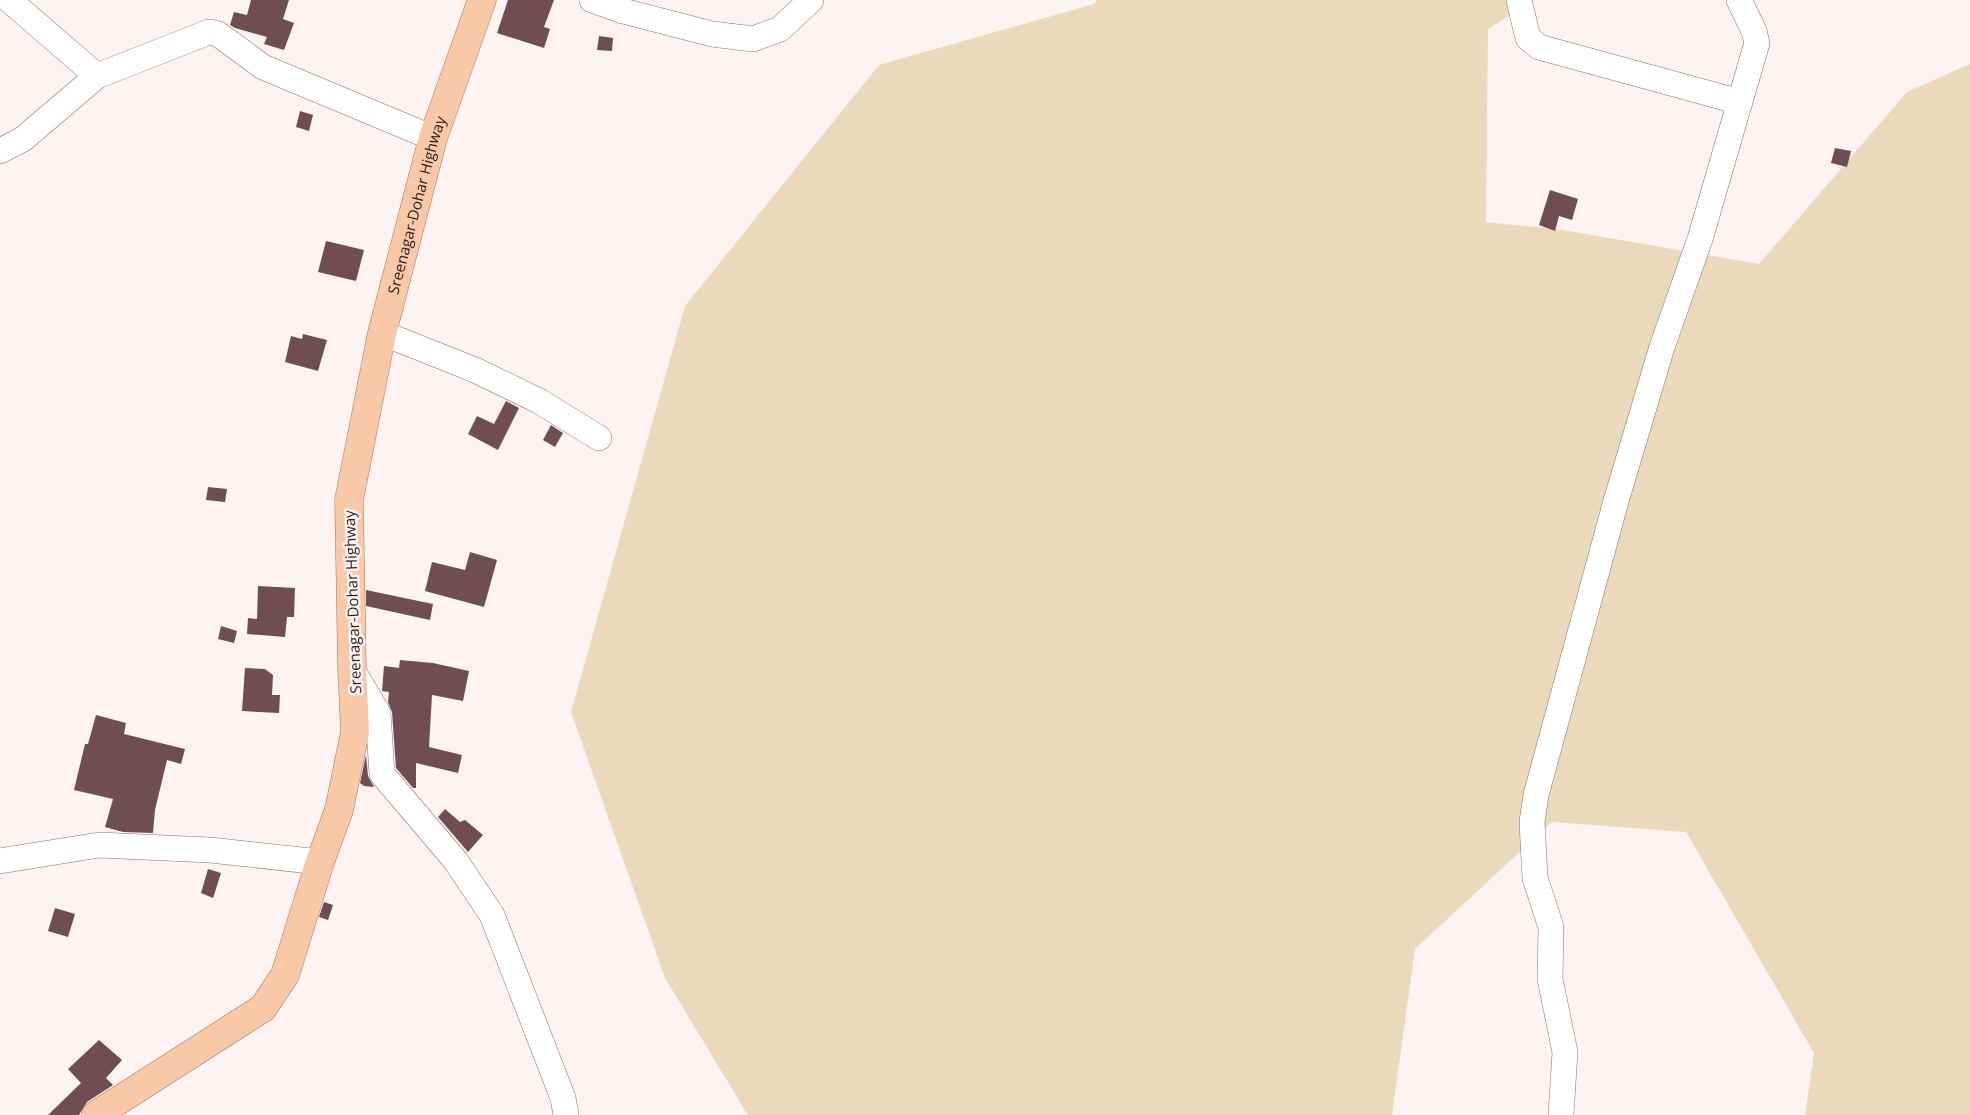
<svg xmlns="http://www.w3.org/2000/svg" width="1970" height="1115" viewBox="0 0 1970 1115" font-family="'Open Sans',sans-serif">
	<style>
		.green { fill: #ebd9bb }
		.building { fill: #704d55 }
		.lines { fill: none; stroke-linecap: round; stroke-linejoin: round }
		.minor-casing { stroke: #916e68; stroke-width: 26 }
		.major-casing { stroke: #ad7450; stroke-width: 29 }
		.minor { stroke: #fff; stroke-width: 25 }
		.major { stroke: #f8c8a7; stroke-width: 28 }
		.labels { text-anchor: middle; dominant-baseline: central; stroke-width: 5; stroke-linejoin: round; paint-order: stroke }
		.street-label { font-size: 15px; fill: #2a1c1a; stroke: #fcf3f2 }
	</style>
	<rect width="100%" height="100%" fill="#fcf3f2"/>
	<!-- green -->
	<path class="green" d="M 1097,0 L 1534,0 L 1488,29 L 1486,222 L 1563,230 L 1759,264 L 1907,92 L 1970,64 L 1970,1115 L 1805,1115 L 1814,1053 L 1686,832 L 1552,822 L 1415,949 L 1392,1115 L 748,1115 L 665,978 L 571,712 L 685,306 L 879,65 L 1094,4 Z"/>
	<!-- building -->
	<path class="building" d="M 251,0 L 289,0 L 283,19 L 294,23 L 284,50 L 264,44 L 267,37 L 235,28 L 230,25 L 234,12 L 247,15 Z
		M 508,0 L 554,0 L 544,27 L 550,29 L 544,48 L 497,33 Z
		M 599,36 L 613,38 L 612,51 L 597,50 Z
		M 300,111 L 313,115 L 309,131 L 296,127 Z
		M 1835,148 L 1851,151 L 1847,167 L 1831,163 Z
		M 1550,190 L 1578,199 L 1572,220 L 1559,216 L 1555,231 L 1539,225 Z
		M 326,241 L 364,250 L 356,281 L 318,272 Z
		M 303,334 L 327,340 L 318,371 L 285,362 L 291,336 L 302,339 Z
		M 506,401 L 519,408 L 498,450 L 468,434 L 477,416 L 494,424 Z
		M 551,425 L 563,433 L 555,447 L 543,440 Z
		M 208,487 L 227,489 L 225,502 L 206,500 Z
		M 470,552 L 497,560 L 484,607 L 425,591 L 432,562 L 465,570 Z
		M 258,586 L 295,588 L 294,617 L 287,617 L 285,637 L 247,634 L 248,618 L 257,619 Z
		M 366,590 L 433,604 L 430,620 L 366,606 Z
		M 221,626 L 237,631 L 234,643 L 218,639 Z
		M 400,660 L 433,663 L 469,671 L 463,701 L 432,695 L 429,747 L 462,755 L 458,773 L 416,763 L 416,788 L 413,788 L 396,768 L 392,712 L 388,702 L 389,692 L 382,691 L 384,666 L 399,668 Z
		M 245,668 L 265,669 L 273,675 L 272,695 L 280,695 L 279,713 L 242,711 Z
		M 96,715 L 126,723 L 124,734 L 185,749 L 181,764 L 167,760 L 155,810 L 153,833 L 123,832 L 105,827 L 113,799 L 74,790 L 85,744 L 88,744 Z
		M 366,755 L 368,776 L 374,787 L 364,786 L 360,783 Z
		M 445,809 L 460,822 L 465,820 L 483,835 L 468,852 L 438,817 Z
		M 208,869 L 221,873 L 213,898 L 201,893 Z
		M 324,902 L 333,905 L 328,920 L 319,917 Z
		M 55,908 L 75,914 L 68,937 L 48,931 Z
		M 99,1040 L 122,1060 L 106,1078 L 113,1085 L 87,1102 L 79,1115 L 48,1115 L 81,1083 L 68,1069 Z"/>
	<g class="lines">
		<!-- minor casing -->
		<g class="minor-casing">
			<path id="minor" d="M 9,0 L 97,76
				M 592,0 L 623,11 L 712,34 L 753,39 L 780,29 L 811,0
				M 1519,0 L 1528,38 L 1539,47 L 1740,102
				M 0,151 L 23,139 L 97,76 L 209,32 L 218,34 L 263,67 L 433,138
				M 382,333 L 475,370 L 539,401 L 599,438
				M 352,669 L 378,713 L 382,774 L 455,860 L 492,915 L 563,1098 L 566,1115
				M 0,861 L 99,845 L 210,850 L 320,862
				M 1561,1115 L 1565,1052 L 1550,979 L 1551,927 L 1535,878 L 1532,822 L 1536,795 L 1616,501 L 1662,347 L 1700,239 L 1757,43 L 1754,31 L 1739,0"/>
		</g>
		<!-- major casing -->
		<g class="major-casing">
			<g id="major">
				<path id="s1" d="M 96,1115 L 263,1008 L 285,975 L 320,862 L 339,810 L 355,732 L 352,669 L 349,500 L 382,333 L 433,138 L 482,0"/>
			</g>
		</g>
		<!-- minor -->
		<use href="#minor" class="minor"/>
		<!-- major -->
		<use href="#major" class="major"/>
	</g>
	<g class="labels">
		<!-- street labels -->
		<g class="street-label">
			<text stroke="none"><textPath href="#s1" startOffset="1026">Sreenagar-Dohar Highway</textPath></text>
			<text transform="translate(352 602) rotate(-92)">Sreenagar-Dohar Highway</text>
		</g>
	</g>
</svg>
